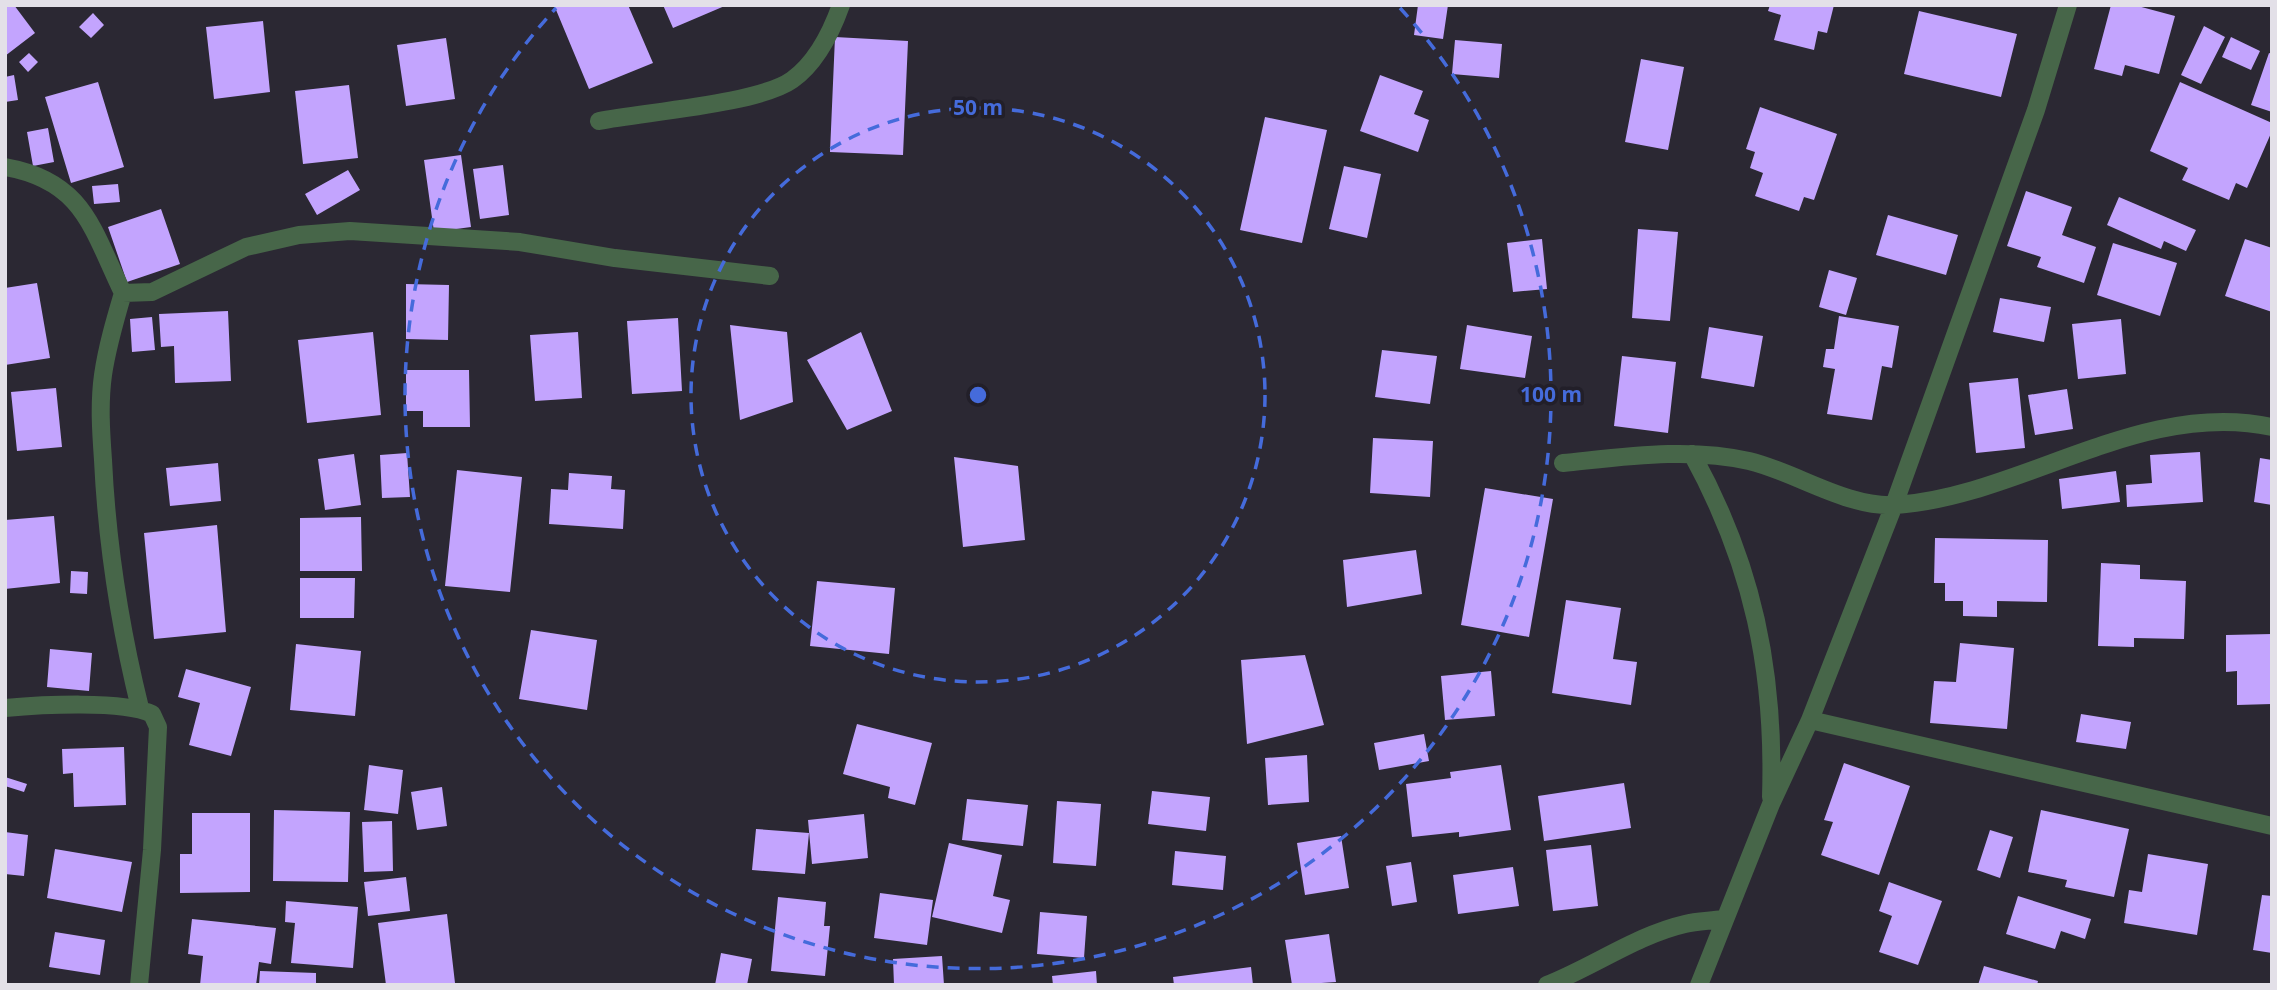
<svg xmlns="http://www.w3.org/2000/svg" width="2277" height="990" viewBox="0 0 2277 990" font-family="'Noto Sans',sans-serif">
	<style>
		.building { fill: #c3a4fe }
		.lines { fill: none; stroke-linecap: round; stroke-linejoin: round }
		.minor { stroke: #476649; stroke-width: 18 }
		.ring { fill: none; stroke: #456bdb; stroke-width: 3.5; stroke-dasharray: 12 9 }
		.centre { fill: #456bdb; stroke: #221f29; stroke-width: 3.5 }
		.ring-label { font-size: 21px; text-anchor: middle; font-weight: bold; fill: #456bdb; stroke: #221f29; stroke-width: 7; stroke-linejoin: round; paint-order: stroke }
	</style>
	<rect width="100%" height="100%" fill="#2b2833"/>
	<!-- building -->
	<path class="building" d="M 5,5 L 14,5 L 35,33 L 5,56 Z
		M 554,5 L 628,5 L 653,63 L 589,89 Z
		M 663,5 L 727,5 L 673,28 Z
		M 1418,5 L 1448,5 L 1443,39 L 1414,35 Z
		M 1770,5 L 1834,5 L 1827,33 L 1818,31 L 1814,50 L 1774,40 L 1781,15 L 1768,11 Z
		M 2111,5 L 2134,5 L 2175,16 L 2159,74 L 2125,65 L 2122,76 L 2094,69 Z
		M 1919,11 L 2017,34 L 2001,97 L 1904,74 Z
		M 93,13 L 104,25 L 91,38 L 79,27 Z
		M 263,21 L 270,92 L 214,99 L 206,27 Z
		M 2204,26 L 2225,37 L 2201,84 L 2181,75 Z
		M 835,37 L 908,41 L 903,155 L 830,152 Z
		M 2231,37 L 2260,51 L 2251,70 L 2222,57 Z
		M 446,38 L 455,99 L 406,106 L 397,45 Z
		M 1455,40 L 1502,44 L 1499,78 L 1452,74 Z
		M 29,53 L 38,62 L 28,72 L 19,62 Z
		M 2269,53 L 2272,54 L 2272,112 L 2251,105 Z
		M 1641,59 L 1684,67 L 1668,150 L 1625,142 Z
		M 14,75 L 18,100 L 5,102 L 5,77 Z
		M 1380,75 L 1423,91 L 1414,114 L 1429,120 L 1418,152 L 1360,131 Z
		M 98,82 L 124,167 L 71,183 L 45,97 Z
		M 2180,82 L 2272,123 L 2272,131 L 2247,188 L 2236,183 L 2229,200 L 2182,180 L 2188,168 L 2150,151 Z
		M 349,85 L 358,158 L 303,164 L 295,91 Z
		M 1760,107 L 1837,134 L 1814,200 L 1804,197 L 1799,211 L 1755,196 L 1763,173 L 1750,168 L 1755,152 L 1746,149 Z
		M 1265,117 L 1327,130 L 1302,243 L 1240,230 Z
		M 48,128 L 54,162 L 33,166 L 27,132 Z
		M 461,155 L 471,227 L 434,232 L 424,160 Z
		M 503,165 L 509,215 L 480,219 L 473,169 Z
		M 1344,166 L 1381,174 L 1367,238 L 1329,229 Z
		M 348,170 L 360,190 L 317,215 L 305,194 Z
		M 118,184 L 120,202 L 94,204 L 92,186 Z
		M 2026,191 L 2072,207 L 2062,235 L 2096,247 L 2084,283 L 2037,267 L 2041,257 L 2007,246 Z
		M 2119,197 L 2196,230 L 2186,251 L 2164,241 L 2161,249 L 2107,225 Z
		M 161,209 L 180,264 L 127,282 L 108,227 Z
		M 1888,215 L 1958,235 L 1946,275 L 1876,255 Z
		M 1638,229 L 1678,232 L 1670,321 L 1632,318 Z
		M 1542,239 L 1547,289 L 1513,292 L 1507,243 Z
		M 2245,239 L 2272,248 L 2272,312 L 2225,296 Z
		M 2113,243 L 2177,263 L 2160,316 L 2097,295 Z
		M 1829,270 L 1857,278 L 1846,315 L 1819,307 Z
		M 37,283 L 50,358 L 5,365 L 5,288 Z
		M 406,284 L 449,285 L 448,340 L 406,339 Z
		M 2000,298 L 2051,307 L 2044,342 L 1993,332 Z
		M 228,311 L 231,381 L 175,383 L 174,346 L 161,347 L 159,314 Z
		M 1839,316 L 1899,326 L 1892,368 L 1882,366 L 1872,420 L 1827,414 L 1835,369 L 1823,367 L 1826,349 L 1834,349 Z
		M 152,317 L 155,350 L 132,352 L 130,319 Z
		M 678,318 L 682,391 L 632,394 L 627,321 Z
		M 2121,319 L 2126,374 L 2078,379 L 2072,324 Z
		M 730,325 L 787,332 L 793,402 L 740,420 Z
		M 1467,325 L 1532,336 L 1525,378 L 1460,369 Z
		M 1709,327 L 1763,336 L 1754,387 L 1701,378 Z
		M 373,332 L 381,415 L 307,423 L 298,340 Z
		M 578,332 L 582,398 L 535,401 L 530,335 Z
		M 861,332 L 892,411 L 847,430 L 807,360 Z
		M 1382,350 L 1437,356 L 1430,404 L 1375,397 Z
		M 1622,356 L 1676,362 L 1668,433 L 1614,426 Z
		M 406,370 L 469,370 L 470,427 L 423,427 L 423,411 L 406,411 Z
		M 2018,378 L 2025,448 L 1976,453 L 1969,383 Z
		M 56,388 L 62,447 L 17,451 L 11,392 Z
		M 2067,389 L 2073,429 L 2035,435 L 2028,395 Z
		M 1373,438 L 1433,441 L 1430,497 L 1370,493 Z
		M 2200,452 L 2203,502 L 2127,507 L 2126,485 L 2152,483 L 2150,455 Z
		M 407,453 L 410,497 L 382,498 L 380,455 Z
		M 354,454 L 361,505 L 325,510 L 318,459 Z
		M 954,457 L 1018,466 L 1025,540 L 963,547 Z
		M 2260,458 L 2272,460 L 2272,505 L 2254,502 Z
		M 218,463 L 221,501 L 170,506 L 166,468 Z
		M 457,470 L 522,477 L 510,592 L 445,586 Z
		M 2116,471 L 2120,502 L 2062,509 L 2059,479 Z
		M 569,473 L 612,476 L 611,489 L 625,490 L 623,529 L 549,524 L 551,489 L 568,490 Z
		M 1485,488 L 1553,499 L 1529,637 L 1461,625 Z
		M 54,516 L 60,583 L 5,589 L 5,520 Z
		M 361,517 L 362,571 L 300,571 L 300,518 Z
		M 217,525 L 226,632 L 154,639 L 144,533 Z
		M 1935,538 L 2048,540 L 2047,602 L 1997,601 L 1997,617 L 1963,616 L 1963,601 L 1945,601 L 1945,583 L 1934,583 Z
		M 1416,550 L 1422,594 L 1347,607 L 1343,560 Z
		M 2101,563 L 2140,565 L 2140,579 L 2186,581 L 2184,639 L 2134,638 L 2134,647 L 2098,646 Z
		M 71,571 L 88,572 L 87,594 L 70,593 Z
		M 300,578 L 355,578 L 354,618 L 300,618 Z
		M 817,581 L 895,588 L 889,654 L 810,646 Z
		M 1566,600 L 1621,608 L 1613,659 L 1637,662 L 1631,705 L 1552,693 Z
		M 531,630 L 597,640 L 587,710 L 519,699 Z
		M 2272,634 L 2272,704 L 2237,705 L 2237,671 L 2226,672 L 2226,635 Z
		M 1960,643 L 2014,648 L 2007,729 L 1930,723 L 1934,681 L 1956,682 Z
		M 296,644 L 361,651 L 355,716 L 290,710 Z
		M 50,649 L 92,653 L 89,691 L 47,687 Z
		M 1305,655 L 1324,725 L 1247,744 L 1241,660 Z
		M 186,669 L 251,687 L 231,756 L 189,745 L 200,703 L 178,697 Z
		M 1491,671 L 1495,716 L 1445,720 L 1441,676 Z
		M 2081,714 L 2131,722 L 2126,749 L 2076,742 Z
		M 857,724 L 932,743 L 915,805 L 888,798 L 890,787 L 843,774 Z
		M 1424,734 L 1429,761 L 1379,770 L 1374,743 Z
		M 124,747 L 126,805 L 74,807 L 73,773 L 63,774 L 62,749 Z
		M 1307,755 L 1309,802 L 1268,805 L 1265,758 Z
		M 1844,763 L 1910,786 L 1879,875 L 1821,855 L 1833,822 L 1824,820 Z
		M 369,765 L 403,770 L 398,814 L 364,810 Z
		M 1501,765 L 1511,830 L 1459,837 L 1459,832 L 1412,837 L 1406,784 L 1451,778 L 1450,772 Z
		M 5,777 L 27,784 L 24,792 L 5,786 Z
		M 1624,783 L 1631,828 L 1544,841 L 1538,796 Z
		M 442,787 L 447,826 L 417,830 L 411,792 Z
		M 1152,791 L 1210,797 L 1206,831 L 1148,824 Z
		M 967,799 L 1028,805 L 1023,846 L 962,840 Z
		M 1057,801 L 1101,804 L 1096,866 L 1053,863 Z
		M 274,810 L 350,812 L 348,882 L 273,881 Z
		M 2041,810 L 2129,829 L 2114,897 L 2065,887 L 2067,880 L 2028,872 Z
		M 192,813 L 250,813 L 250,892 L 180,893 L 180,854 L 192,854 Z
		M 864,814 L 868,858 L 812,864 L 808,820 Z
		M 392,821 L 393,871 L 364,872 L 362,822 Z
		M 756,829 L 809,833 L 805,874 L 752,870 Z
		M 1990,830 L 2013,837 L 2000,878 L 1977,870 Z
		M 5,832 L 28,835 L 24,876 L 5,874 Z
		M 1341,836 L 1349,888 L 1305,895 L 1297,843 Z
		M 949,843 L 1002,855 L 993,896 L 1010,900 L 1002,933 L 932,917 Z
		M 1591,845 L 1598,906 L 1553,911 L 1546,850 Z
		M 55,849 L 132,862 L 122,912 L 47,898 Z
		M 1175,851 L 1226,856 L 1223,890 L 1172,885 Z
		M 2148,854 L 2208,864 L 2197,935 L 2124,923 L 2129,890 L 2142,892 Z
		M 1411,862 L 1417,902 L 1392,906 L 1386,866 Z
		M 1513,867 L 1519,906 L 1458,914 L 1453,875 Z
		M 406,877 L 410,911 L 368,916 L 364,882 Z
		M 1889,882 L 1942,901 L 1918,965 L 1879,952 L 1892,916 L 1879,911 Z
		M 880,893 L 933,900 L 927,945 L 874,938 Z
		M 2262,895 L 2272,896 L 2272,953 L 2253,950 Z
		M 2018,896 L 2091,919 L 2085,939 L 2061,931 L 2055,949 L 2006,934 Z
		M 778,897 L 826,902 L 824,926 L 830,926 L 825,976 L 771,971 Z
		M 286,901 L 358,907 L 353,968 L 291,963 L 295,923 L 285,922 Z
		M 1040,912 L 1087,916 L 1084,958 L 1037,954 Z
		M 447,914 L 455,983 L 386,985 L 378,923 Z
		M 192,919 L 276,928 L 271,964 L 259,962 L 256,985 L 200,985 L 203,956 L 188,954 Z
		M 55,932 L 105,940 L 100,975 L 49,967 Z
		M 1329,934 L 1336,982 L 1292,985 L 1285,940 Z
		M 721,953 L 752,959 L 747,985 L 715,985 Z
		M 942,956 L 944,985 L 894,985 L 893,959 Z
		M 1984,966 L 2038,981 L 2037,985 L 1978,985 Z
		M 1251,967 L 1253,985 L 1174,985 L 1173,977 Z
		M 260,971 L 316,973 L 316,985 L 259,985 Z
		M 1096,971 L 1097,985 L 1053,985 L 1052,976 Z"/>
	<g class="lines">
		<!-- minor -->
		<path class="minor" d="M 599,121 C 644,112 758,104 792,80 C 816,63 831,33 841,5
			M 5,167 C 84,181 92,229 123,293 L 152,292 L 246,247 L 299,235 L 350,231 L 520,242 L 615,258 L 770,276
			M 123,293 C 115,320 107,347 103,375 C 99,404 101,432 103,460 C 107,544 120,627 140,708
			M 1692,454 C 1753,565 1775,671 1771,797
			M 1563,463 C 1623,457 1689,447 1749,461 C 1796,472 1846,508 1896,505 C 2022,496 2141,399 2272,427
			M 5,708 C 39,705 124,700 152,714 L 158,727 L 152,850 L 139,985
			M 1810,720 L 2272,826
			M 1547,985 C 1593,967 1637,935 1685,924 C 1697,921 1711,921 1723,919
			M 1699,985 L 1771,804 L 1810,720 L 1894,505 L 2036,110 L 2068,5"/>
	</g>
	<!-- distance rings -->
	<g class="ring">
		<circle cx="978" cy="395" r="287"/>
		<path d="M1400 8A573 573 0 1 1 556 8"/>
	</g>
	<circle cx="978" cy="395" r="10" class="centre"/>
	<g class="ring-label">
		<text x="978" y="115">50 m</text>
		<text x="1551" y="402">100 m</text>
	</g>
	<!-- border -->
	<rect width="2277" height="990" fill="none" stroke="#e3e0e8" stroke-width="14"/>
</svg>
